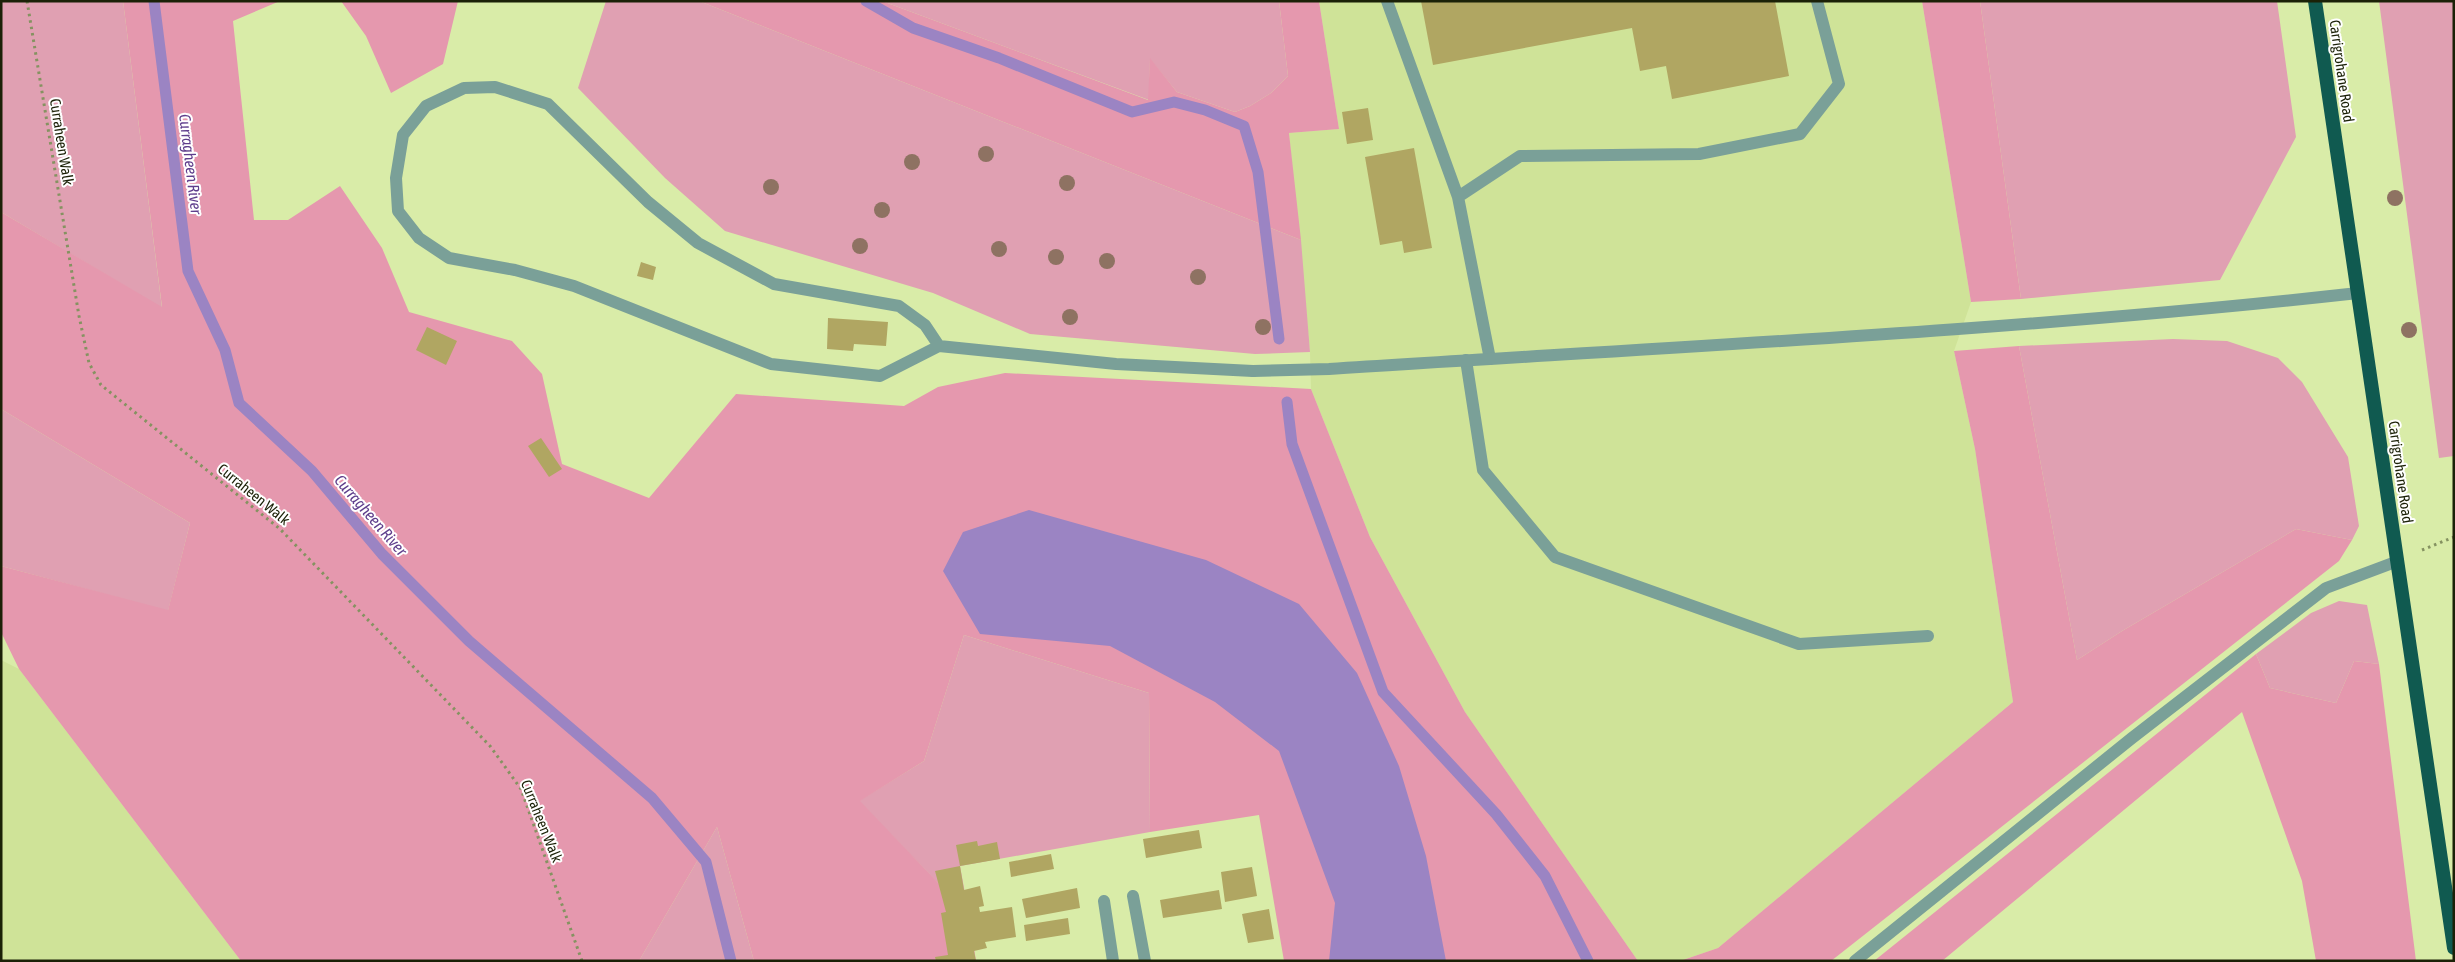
<svg xmlns="http://www.w3.org/2000/svg" width="2455" height="962" viewBox="0 0 2455 962" font-family="'Asap Condensed',sans-serif">
	<style>
		.built { fill: #cfe398 }
		.green { fill: #e0a0b2 }
		.forest { fill: #e598ae }
		.water { fill: #9b84c3 }
		.lines { fill: none; stroke-linecap: round; stroke-linejoin: round }
		.stream { stroke: #9b84c3; stroke-width: 11 }
		.building { fill: #b0a662 }
		.path { stroke: #859261; stroke-width: 3; stroke-dasharray: 2.5 4; stroke-linecap: butt }
		.service { stroke: #7aa098; stroke-width: 12 }
		.minor { stroke: #7aa098; stroke-width: 12 }
		.trunk { stroke: #105a50; stroke-width: 14 }
		.tree { fill: #8e7262 }
		.labels { text-anchor: middle; dominant-baseline: central; stroke-width: 4; stroke-linejoin: round; paint-order: stroke }
		.street-label { font-size: 15px; fill: #1b2107; stroke: #fff }
		.water-label { font-size: 16px; font-style: italic; fill: #5f3e8c; stroke: #fff }
	</style>
	<rect width="100%" height="100%" fill="#d9eca8"/>
	<!-- built -->
	<path class="built" d="M 1319,1 L 1922,1 L 1971,302 L 1954,351 L 1975,449 L 2013,702 L 1718,948 L 1680,961 L 1638,961 L 1465,712 L 1370,537 L 1311,389 L 1310,352 L 1289,133 L 1339,129 Z
		M 1,660 L 19,669 L 241,961 L 1,961 Z"/>
	<!-- green -->
	<path class="green" d="M 1,1 L 123,1 L 162,308 L 1,212 Z
		M 606,1 L 699,1 L 1301,240 L 1310,352 L 1255,354 L 1030,334 L 933,293 L 725,231 L 665,178 L 578,88 Z
		M 882,1 L 1279,1 L 1288,76 L 1271,93 L 1250,106 L 1235,112 L 1177,92 L 1150,59 L 1149,100 Z
		M 1980,1 L 2277,1 L 2296,137 L 2220,280 L 2021,299 Z
		M 2379,1 L 2454,1 L 2454,456 L 2439,458 Z
		M 2173,339 L 2227,341 L 2278,358 L 2302,382 L 2348,457 L 2359,526 L 2352,540 L 2296,529 L 2122,631 L 2077,660 L 2019,346 Z
		M 1,409 L 190,523 L 168,611 L 1,566 Z
		M 2339,601 L 2367,605 L 2379,664 L 2354,661 L 2336,703 L 2270,688 L 2256,654 L 2311,613 Z
		M 964,635 L 1149,693 L 1150,832 L 960,866 L 969,915 L 859,801 L 924,761 Z
		M 717,827 L 754,961 L 639,961 Z"/>
	<!-- forest -->
	<path class="forest" d="M 123,1 L 280,1 L 233,21 L 254,220 L 288,220 L 340,186 L 382,248 L 409,312 L 512,341 L 542,374 L 562,464 L 649,498 L 736,394 L 904,406 L 938,387 L 1005,373 L 1311,389 L 1370,537 L 1465,712 L 1638,961 L 1284,961 L 1259,815 L 1150,832 L 1149,693 L 964,635 L 924,761 L 860,801 L 969,915 L 976,961 L 754,961 L 717,827 L 639,961 L 241,961 L 19,669 L 1,632 L 1,566 L 168,610 L 190,523 L 1,409 L 1,212 L 162,307 Z
		M 341,1 L 458,1 L 443,64 L 391,93 L 366,36 Z
		M 699,1 L 882,1 L 1148,100 L 1150,58 L 1177,92 L 1235,112 L 1250,106 L 1271,93 L 1288,76 L 1279,1 L 1319,1 L 1339,129 L 1289,133 L 1301,240 Z
		M 1922,1 L 1980,1 L 2021,299 L 1971,302 Z
		M 2019,346 L 2077,660 L 2122,631 L 2296,529 L 2352,540 L 2339,561 L 1831,961 L 1680,961 L 1718,948 L 2013,702 L 1975,449 L 1954,351 Z
		M 2256,654 L 2270,688 L 2336,703 L 2354,661 L 2379,664 L 2416,961 L 2316,961 L 2302,881 L 2242,712 L 1942,961 L 1874,961 Z"/>
	<!-- water -->
	<path class="water" d="M 1029,510 L 1206,560 L 1299,604 L 1357,673 L 1399,766 L 1426,856 L 1446,961 L 1329,961 L 1335,903 L 1279,751 L 1215,702 L 1110,646 L 980,634 L 943,571 L 963,532 Z"/>
	<g class="lines">
		<!-- stream -->
		<path class="stream" d="M 154,1 L 188,271 L 225,350 L 239,403 L 312,471 L 382,554 L 469,641 L 652,798 L 706,862 L 731,961
			M 866,1 L 913,28 L 999,58 L 1132,112 L 1174,102 L 1205,110 L 1244,126 L 1258,172 L 1279,339
			M 1287,402 L 1292,444 L 1383,692 L 1496,814 L 1545,876 L 1588,961"/>
	</g>
	<!-- building -->
	<path class="building" d="M 1421,1 L 1775,1 L 1789,76 L 1672,99 L 1666,66 L 1640,71 L 1632,28 L 1433,65 Z
		M 1368,108 L 1373,140 L 1347,144 L 1342,112 Z
		M 1414,148 L 1432,248 L 1404,253 L 1402,241 L 1380,245 L 1365,157 Z
		M 641,262 L 656,267 L 653,280 L 637,276 Z
		M 828,318 L 888,322 L 886,346 L 854,344 L 853,351 L 827,349 Z
		M 427,327 L 457,341 L 446,365 L 416,350 Z
		M 541,438 L 562,469 L 549,477 L 528,446 Z
		M 1199,830 L 1202,848 L 1146,858 L 1143,839 Z
		M 977,841 L 978,846 L 997,842 L 1000,859 L 960,866 L 956,845 Z
		M 1051,854 L 1054,869 L 1011,877 L 1009,862 Z
		M 960,866 L 964,890 L 980,886 L 984,906 L 979,907 L 980,912 L 1012,907 L 1016,937 L 985,942 L 987,948 L 974,951 L 976,961 L 936,961 L 935,957 L 948,955 L 941,913 L 946,912 L 935,871 Z
		M 1252,867 L 1257,896 L 1225,902 L 1221,872 Z
		M 1077,888 L 1080,908 L 1026,918 L 1022,899 Z
		M 1219,890 L 1222,909 L 1163,918 L 1160,900 Z
		M 1269,909 L 1274,939 L 1248,943 L 1242,914 Z
		M 1068,918 L 1070,934 L 1026,941 L 1024,925 Z"/>
	<g class="lines">
		<!-- path -->
		<path class="path" d="M 27,1 L 79,316 L 89,363 L 101,385 L 280,529 L 490,746 L 521,789 L 582,961
			M 2422,550 L 2454,537"/>
		<!-- service -->
		<path class="service" d="M 1387,1 L 1458,197 L 1490,359
			M 1458,197 L 1520,156 L 1699,154 L 1800,134 L 1839,84 L 1817,1
			M 939,346 L 925,325 L 899,306 L 774,284 L 698,243 L 648,202 L 548,104 L 495,87 L 464,88 L 426,106 L 403,135 L 396,178 L 398,211 L 419,238 L 449,258 L 515,270 L 574,286 L 771,364 L 880,376 L 939,346 L 1116,364 L 1253,371
			M 1466,360 L 1483,470 L 1555,557 L 1799,644 L 1928,636"/>
		<!-- minor -->
		<path class="minor" d="M 1253,371 L 1329,369 C 1672,347 2016,331 2358,293
			M 1133,896 L 1145,961
			M 1104,901 L 1113,961
			M 1855,961 L 2132,738 L 2326,588 L 2398,561"/>
		<!-- trunk -->
		<path class="trunk" d="M 2315,1 L 2454,948"/>
	</g>
	<!-- trees -->
	<g class="tree">
		<circle cx="986" cy="154" r="8"/>
		<circle cx="912" cy="162" r="8"/>
		<circle cx="1067" cy="183" r="8"/>
		<circle cx="771" cy="187" r="8"/>
		<circle cx="2395" cy="198" r="8"/>
		<circle cx="882" cy="210" r="8"/>
		<circle cx="860" cy="246" r="8"/>
		<circle cx="999" cy="249" r="8"/>
		<circle cx="1056" cy="257" r="8"/>
		<circle cx="1107" cy="261" r="8"/>
		<circle cx="1198" cy="277" r="8"/>
		<circle cx="1070" cy="317" r="8"/>
		<circle cx="1263" cy="327" r="8"/>
		<circle cx="2409" cy="330" r="8"/>
	</g>
	<g class="labels">
		<!-- street labels -->
		<g class="street-label">
			<text transform="translate(2342 71) rotate(82)">Carrigrohane Road</text>
			<text transform="translate(62 142) rotate(81)">Curraheen Walk</text>
			<text transform="translate(2401 472) rotate(82)">Carrigrohane Road</text>
			<text transform="translate(254 494) rotate(39)">Curraheen Walk</text>
			<text transform="translate(542 821) rotate(68)">Curraheen Walk</text>
		</g>
		<!-- water labels -->
		<g class="water-label">
			<text transform="translate(191 164) rotate(83)">Curragheen River</text>
			<text transform="translate(371 515) rotate(49)">Curragheen River</text>
		</g>
	</g>
	<!-- border -->
	<rect width="2455" height="962" fill="none" stroke="#1b2107" stroke-width="5"/>
</svg>
